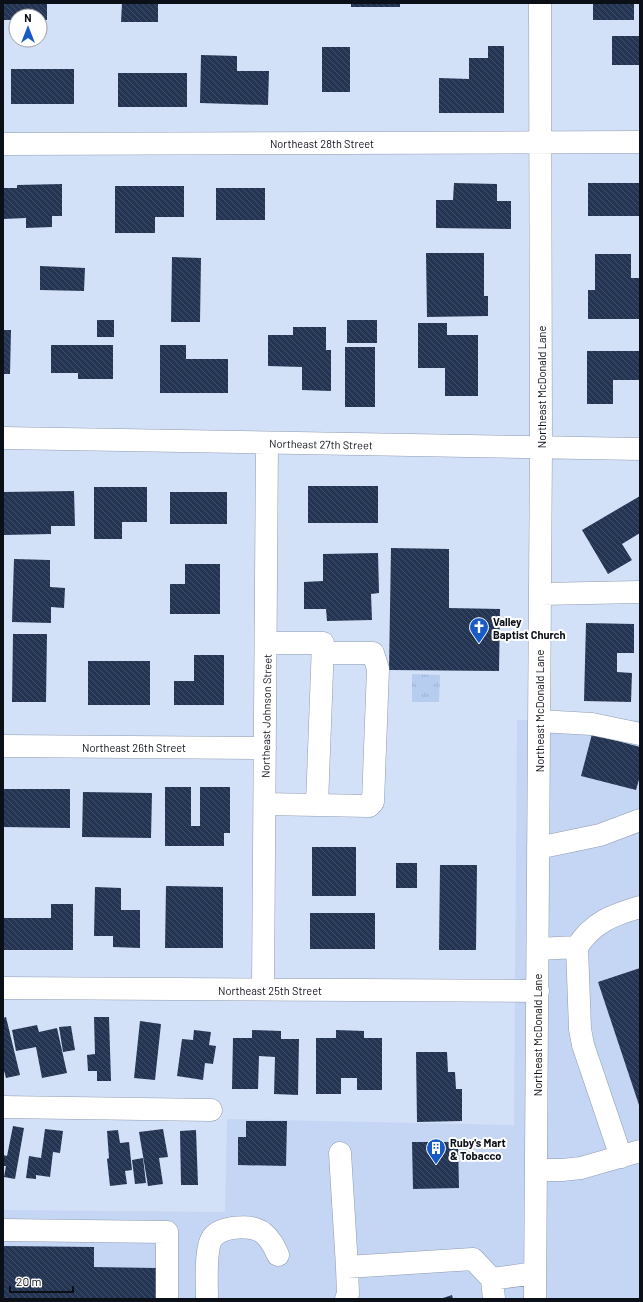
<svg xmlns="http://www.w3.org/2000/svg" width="643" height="1302" viewBox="0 0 643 1302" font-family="Barlow,sans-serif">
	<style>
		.built { fill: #c4d6f3 }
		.park { fill: url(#park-tufts) }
		.building { fill: url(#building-back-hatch) }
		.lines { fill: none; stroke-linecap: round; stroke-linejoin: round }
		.minor-casing { stroke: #8e9bb0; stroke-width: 23 }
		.minor { stroke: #fff; stroke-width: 22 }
		.labels { text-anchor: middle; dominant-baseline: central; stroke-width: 4; stroke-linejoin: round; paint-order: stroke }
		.street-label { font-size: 11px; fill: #0b0f17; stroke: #fff }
		.poi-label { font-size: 11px; font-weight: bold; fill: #0b0f17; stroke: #fff; text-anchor: start }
	</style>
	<defs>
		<pattern id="park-tufts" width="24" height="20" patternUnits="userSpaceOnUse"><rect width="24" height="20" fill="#b7cdf0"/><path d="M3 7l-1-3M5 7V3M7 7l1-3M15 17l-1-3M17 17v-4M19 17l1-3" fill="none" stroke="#9cafcd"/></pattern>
		<pattern id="building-back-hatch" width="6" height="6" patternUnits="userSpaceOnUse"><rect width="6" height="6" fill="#233553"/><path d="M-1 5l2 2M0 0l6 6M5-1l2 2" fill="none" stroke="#404f67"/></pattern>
	</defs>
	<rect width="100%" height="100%" fill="#d3e1f8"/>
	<!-- built -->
	<path class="built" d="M 517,720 L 640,720 L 640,1299 L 3,1299 L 3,1210 L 225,1212 L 227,1119 L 514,1125 Z"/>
	<!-- park -->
	<path class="park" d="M 412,674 L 440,675 L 439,702 L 412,702 Z"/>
	<!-- building -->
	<path class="building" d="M 3,3 L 47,3 L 47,20 L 40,20 L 40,16 L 16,16 L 16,20 L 3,20 Z
		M 122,3 L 158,3 L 158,22 L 121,22 Z
		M 351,3 L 400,3 L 400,7 L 351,7 Z
		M 593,3 L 634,3 L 634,20 L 593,20 Z
		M 612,36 L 640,36 L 640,65 L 612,65 Z
		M 488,46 L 504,46 L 504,113 L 439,113 L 439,78 L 469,79 L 469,58 L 488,58 Z
		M 322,47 L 350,47 L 350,92 L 322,92 Z
		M 201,55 L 237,56 L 237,71 L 269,71 L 268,105 L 200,103 Z
		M 11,69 L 74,69 L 74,104 L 11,104 Z
		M 118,73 L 187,73 L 187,107 L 118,107 Z
		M 454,183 L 497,184 L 497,201 L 511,201 L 511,229 L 436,228 L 436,200 L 453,200 Z
		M 588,183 L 640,183 L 640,216 L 588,216 Z
		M 62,184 L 62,216 L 52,216 L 52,227 L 26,228 L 26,218 L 3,219 L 3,188 L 17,188 L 17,185 Z
		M 115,186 L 184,186 L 184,217 L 155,217 L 155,233 L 115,233 Z
		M 216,188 L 265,188 L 265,220 L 216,220 Z
		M 426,253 L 484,253 L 484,296 L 488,296 L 488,316 L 427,317 Z
		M 595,254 L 631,254 L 631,278 L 640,278 L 640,319 L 588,319 L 588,290 L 595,290 Z
		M 172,257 L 201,258 L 200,322 L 171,322 Z
		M 40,266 L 85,268 L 84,291 L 40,290 Z
		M 97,320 L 114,320 L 114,337 L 97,337 Z
		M 347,320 L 377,320 L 377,343 L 347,343 Z
		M 418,323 L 447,323 L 447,335 L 478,335 L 478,396 L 445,396 L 445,368 L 418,368 Z
		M 293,327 L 326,327 L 326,350 L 331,350 L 331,391 L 302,390 L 302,367 L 268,366 L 268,335 L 293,335 Z
		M 3,330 L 11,330 L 10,374 L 3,374 Z
		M 51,345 L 113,345 L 113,379 L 78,379 L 78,373 L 51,373 Z
		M 160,345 L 186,345 L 186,359 L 228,359 L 228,393 L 160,393 Z
		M 345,347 L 375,347 L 375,407 L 345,407 Z
		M 587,351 L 640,351 L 640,380 L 613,380 L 613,404 L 587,404 Z
		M 308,486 L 378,486 L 378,523 L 308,523 Z
		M 94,487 L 147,487 L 147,522 L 122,522 L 122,539 L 94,539 Z
		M 74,491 L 75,526 L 51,526 L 51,534 L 4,535 L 3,492 Z
		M 170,492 L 227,492 L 227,524 L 170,524 Z
		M 640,496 L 640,533 L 622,544 L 632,560 L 608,574 L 582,530 Z
		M 391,548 L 449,549 L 449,608 L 500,609 L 499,671 L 389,670 Z
		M 378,553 L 379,593 L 371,594 L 372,620 L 327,621 L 326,609 L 304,609 L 304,582 L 323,581 L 323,554 Z
		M 14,559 L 50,560 L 50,587 L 65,588 L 64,608 L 51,607 L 51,623 L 12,622 Z
		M 185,564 L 220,564 L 220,614 L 170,614 L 170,584 L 185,584 Z
		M 586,623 L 634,624 L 634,653 L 617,653 L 617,672 L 632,673 L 631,702 L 584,701 Z
		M 13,634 L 47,634 L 46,702 L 12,702 Z
		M 194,655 L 224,655 L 224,705 L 174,705 L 174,681 L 194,681 Z
		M 88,661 L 150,661 L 150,705 L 88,705 Z
		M 592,734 L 640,747 L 640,776 L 636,790 L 581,776 Z
		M 165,787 L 191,787 L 191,826 L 200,826 L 200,787 L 230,787 L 230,833 L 224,833 L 224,846 L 165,846 Z
		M 3,789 L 70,789 L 70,828 L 3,827 Z
		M 83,792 L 152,793 L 151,838 L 82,837 Z
		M 312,847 L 356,847 L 356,896 L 312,896 Z
		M 396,863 L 417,863 L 417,888 L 396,888 Z
		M 440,865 L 477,865 L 476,950 L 439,950 Z
		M 166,886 L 223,887 L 223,948 L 165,948 Z
		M 95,887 L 121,888 L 121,910 L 140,910 L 140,948 L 113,947 L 113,936 L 94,936 Z
		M 51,904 L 73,904 L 73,950 L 3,950 L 3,918 L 51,918 Z
		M 310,913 L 375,913 L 375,949 L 310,949 Z
		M 640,968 L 640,1108 L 598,982 Z
		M 6,1017 L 20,1075 L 6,1078 L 3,1067 L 3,1018 Z
		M 94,1017 L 109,1017 L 111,1081 L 97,1081 L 97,1071 L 88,1071 L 87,1055 L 95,1054 Z
		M 140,1021 L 161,1024 L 155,1080 L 134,1078 Z
		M 37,1025 L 39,1032 L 57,1028 L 67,1073 L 42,1078 L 36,1047 L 16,1051 L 12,1030 Z
		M 71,1026 L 75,1050 L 63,1052 L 59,1027 Z
		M 194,1030 L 211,1032 L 209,1045 L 216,1046 L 213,1064 L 205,1063 L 203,1080 L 177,1076 L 182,1039 L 193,1040 Z
		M 252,1030 L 281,1031 L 281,1039 L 299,1039 L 298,1095 L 274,1094 L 275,1057 L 259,1056 L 258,1089 L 232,1089 L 233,1038 L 252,1038 Z
		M 336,1030 L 364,1031 L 364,1038 L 382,1038 L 382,1090 L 357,1090 L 357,1078 L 341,1078 L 341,1094 L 316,1094 L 316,1038 L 336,1038 Z
		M 416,1052 L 447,1052 L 448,1072 L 455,1072 L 456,1089 L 462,1089 L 462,1121 L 417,1122 Z
		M 246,1121 L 287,1121 L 286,1166 L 238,1165 L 238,1137 L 246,1137 Z
		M 13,1126 L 24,1128 L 15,1179 L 4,1177 L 6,1166 L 3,1166 L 3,1155 L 7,1156 Z
		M 45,1129 L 63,1131 L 60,1153 L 53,1152 L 50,1177 L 36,1175 L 36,1179 L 26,1178 L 29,1156 L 41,1158 Z
		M 163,1129 L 168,1157 L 159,1158 L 163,1184 L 148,1186 L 139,1132 Z
		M 118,1130 L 120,1143 L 129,1142 L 132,1170 L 125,1171 L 127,1184 L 110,1186 L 107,1159 L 109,1158 L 107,1131 Z
		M 196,1130 L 198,1185 L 181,1185 L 180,1131 Z
		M 412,1142 L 458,1142 L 459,1188 L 413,1189 Z
		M 143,1158 L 146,1183 L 135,1184 L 132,1160 Z
		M 3,1246 L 94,1247 L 94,1267 L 156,1268 L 156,1299 L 3,1299 Z
		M 452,1295 L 453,1299 L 440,1299 Z"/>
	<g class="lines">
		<!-- minor casing -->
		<g class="minor-casing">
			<path id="minor" d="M 3,144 L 640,142
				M 3,438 L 640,449
				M 540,594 L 640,592
				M 539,721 L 592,724 L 640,734
				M 3,746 L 265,748
				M 265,804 L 317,805 L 323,643 L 267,643
				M 317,805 L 369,806 L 373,802 L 378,669 L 373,653 L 323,653
				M 538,848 L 600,835 L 640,820
				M 577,947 L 580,1029 L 583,1045 L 621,1157
				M 538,949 L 577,947 C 593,922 613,915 640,907
				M 3,988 L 538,991
				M 263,989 L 267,443
				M 3,1107 L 211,1110
				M 340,1153 L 347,1267 L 473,1259 L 492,1279 L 494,1299
				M 536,1170 L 562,1170 L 581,1168 L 640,1151
				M 3,1230 L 167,1232 L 167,1299
				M 492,1279 L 535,1273
				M 207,1299 C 207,1284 205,1253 211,1240 C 218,1226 250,1224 262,1232 C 270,1238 274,1246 278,1255
				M 346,1299 L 348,1294 L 347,1267
				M 535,1299 L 541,447 L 540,3"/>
		</g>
		<!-- minor -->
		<use href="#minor" class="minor"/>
	</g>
	<!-- icons -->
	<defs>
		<g id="church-pin" transform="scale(1)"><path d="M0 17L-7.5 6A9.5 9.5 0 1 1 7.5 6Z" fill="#195bc6" stroke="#fff"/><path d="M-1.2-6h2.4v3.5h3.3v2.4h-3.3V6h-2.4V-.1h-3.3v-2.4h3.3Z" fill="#fff"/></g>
		<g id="building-pin" transform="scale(1)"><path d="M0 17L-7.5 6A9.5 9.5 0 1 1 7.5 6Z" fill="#195bc6" stroke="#fff"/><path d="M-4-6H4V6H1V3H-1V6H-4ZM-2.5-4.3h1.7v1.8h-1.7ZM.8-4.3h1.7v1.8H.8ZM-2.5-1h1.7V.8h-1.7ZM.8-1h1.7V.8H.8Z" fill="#fff"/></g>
	</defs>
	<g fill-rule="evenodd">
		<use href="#church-pin" x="479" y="627"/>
		<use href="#building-pin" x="436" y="1148"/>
	</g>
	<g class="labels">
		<!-- street labels -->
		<g class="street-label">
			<text x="322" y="143">Northeast 28th Street</text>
			<text transform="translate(541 387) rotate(-90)">Northeast McDonald Lane</text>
			<text transform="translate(321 444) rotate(1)">Northeast 27th Street</text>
			<text transform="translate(539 711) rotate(-90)">Northeast McDonald Lane</text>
			<text transform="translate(266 716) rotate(-89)">Northeast Johnson Street</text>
			<text x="134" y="747">Northeast 26th Street</text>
			<text x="270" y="990">Northeast 25th Street</text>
			<text transform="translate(537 1035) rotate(-90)">Northeast McDonald Lane</text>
		</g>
		<!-- poi labels -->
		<g class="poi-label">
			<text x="493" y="621">Valley<tspan x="493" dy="13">Baptist Church</tspan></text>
			<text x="450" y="1142">Ruby's Mart<tspan x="450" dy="13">&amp; Tobacco</tspan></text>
		</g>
	</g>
	<!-- border -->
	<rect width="643" height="1302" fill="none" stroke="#0b0f17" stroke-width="8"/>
	<!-- north arrow -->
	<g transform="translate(28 28)"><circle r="19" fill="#ffffff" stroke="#9d9fa2"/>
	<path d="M0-3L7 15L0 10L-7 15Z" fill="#195bc6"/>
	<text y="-6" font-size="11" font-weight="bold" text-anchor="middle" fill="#0b0f17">N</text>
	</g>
	<!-- scale -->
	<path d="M10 1286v6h63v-6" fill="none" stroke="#0b0f17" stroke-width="2"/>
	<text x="16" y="1286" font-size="12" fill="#0b0f17" stroke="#ffffff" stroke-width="3" paint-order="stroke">20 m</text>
</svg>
